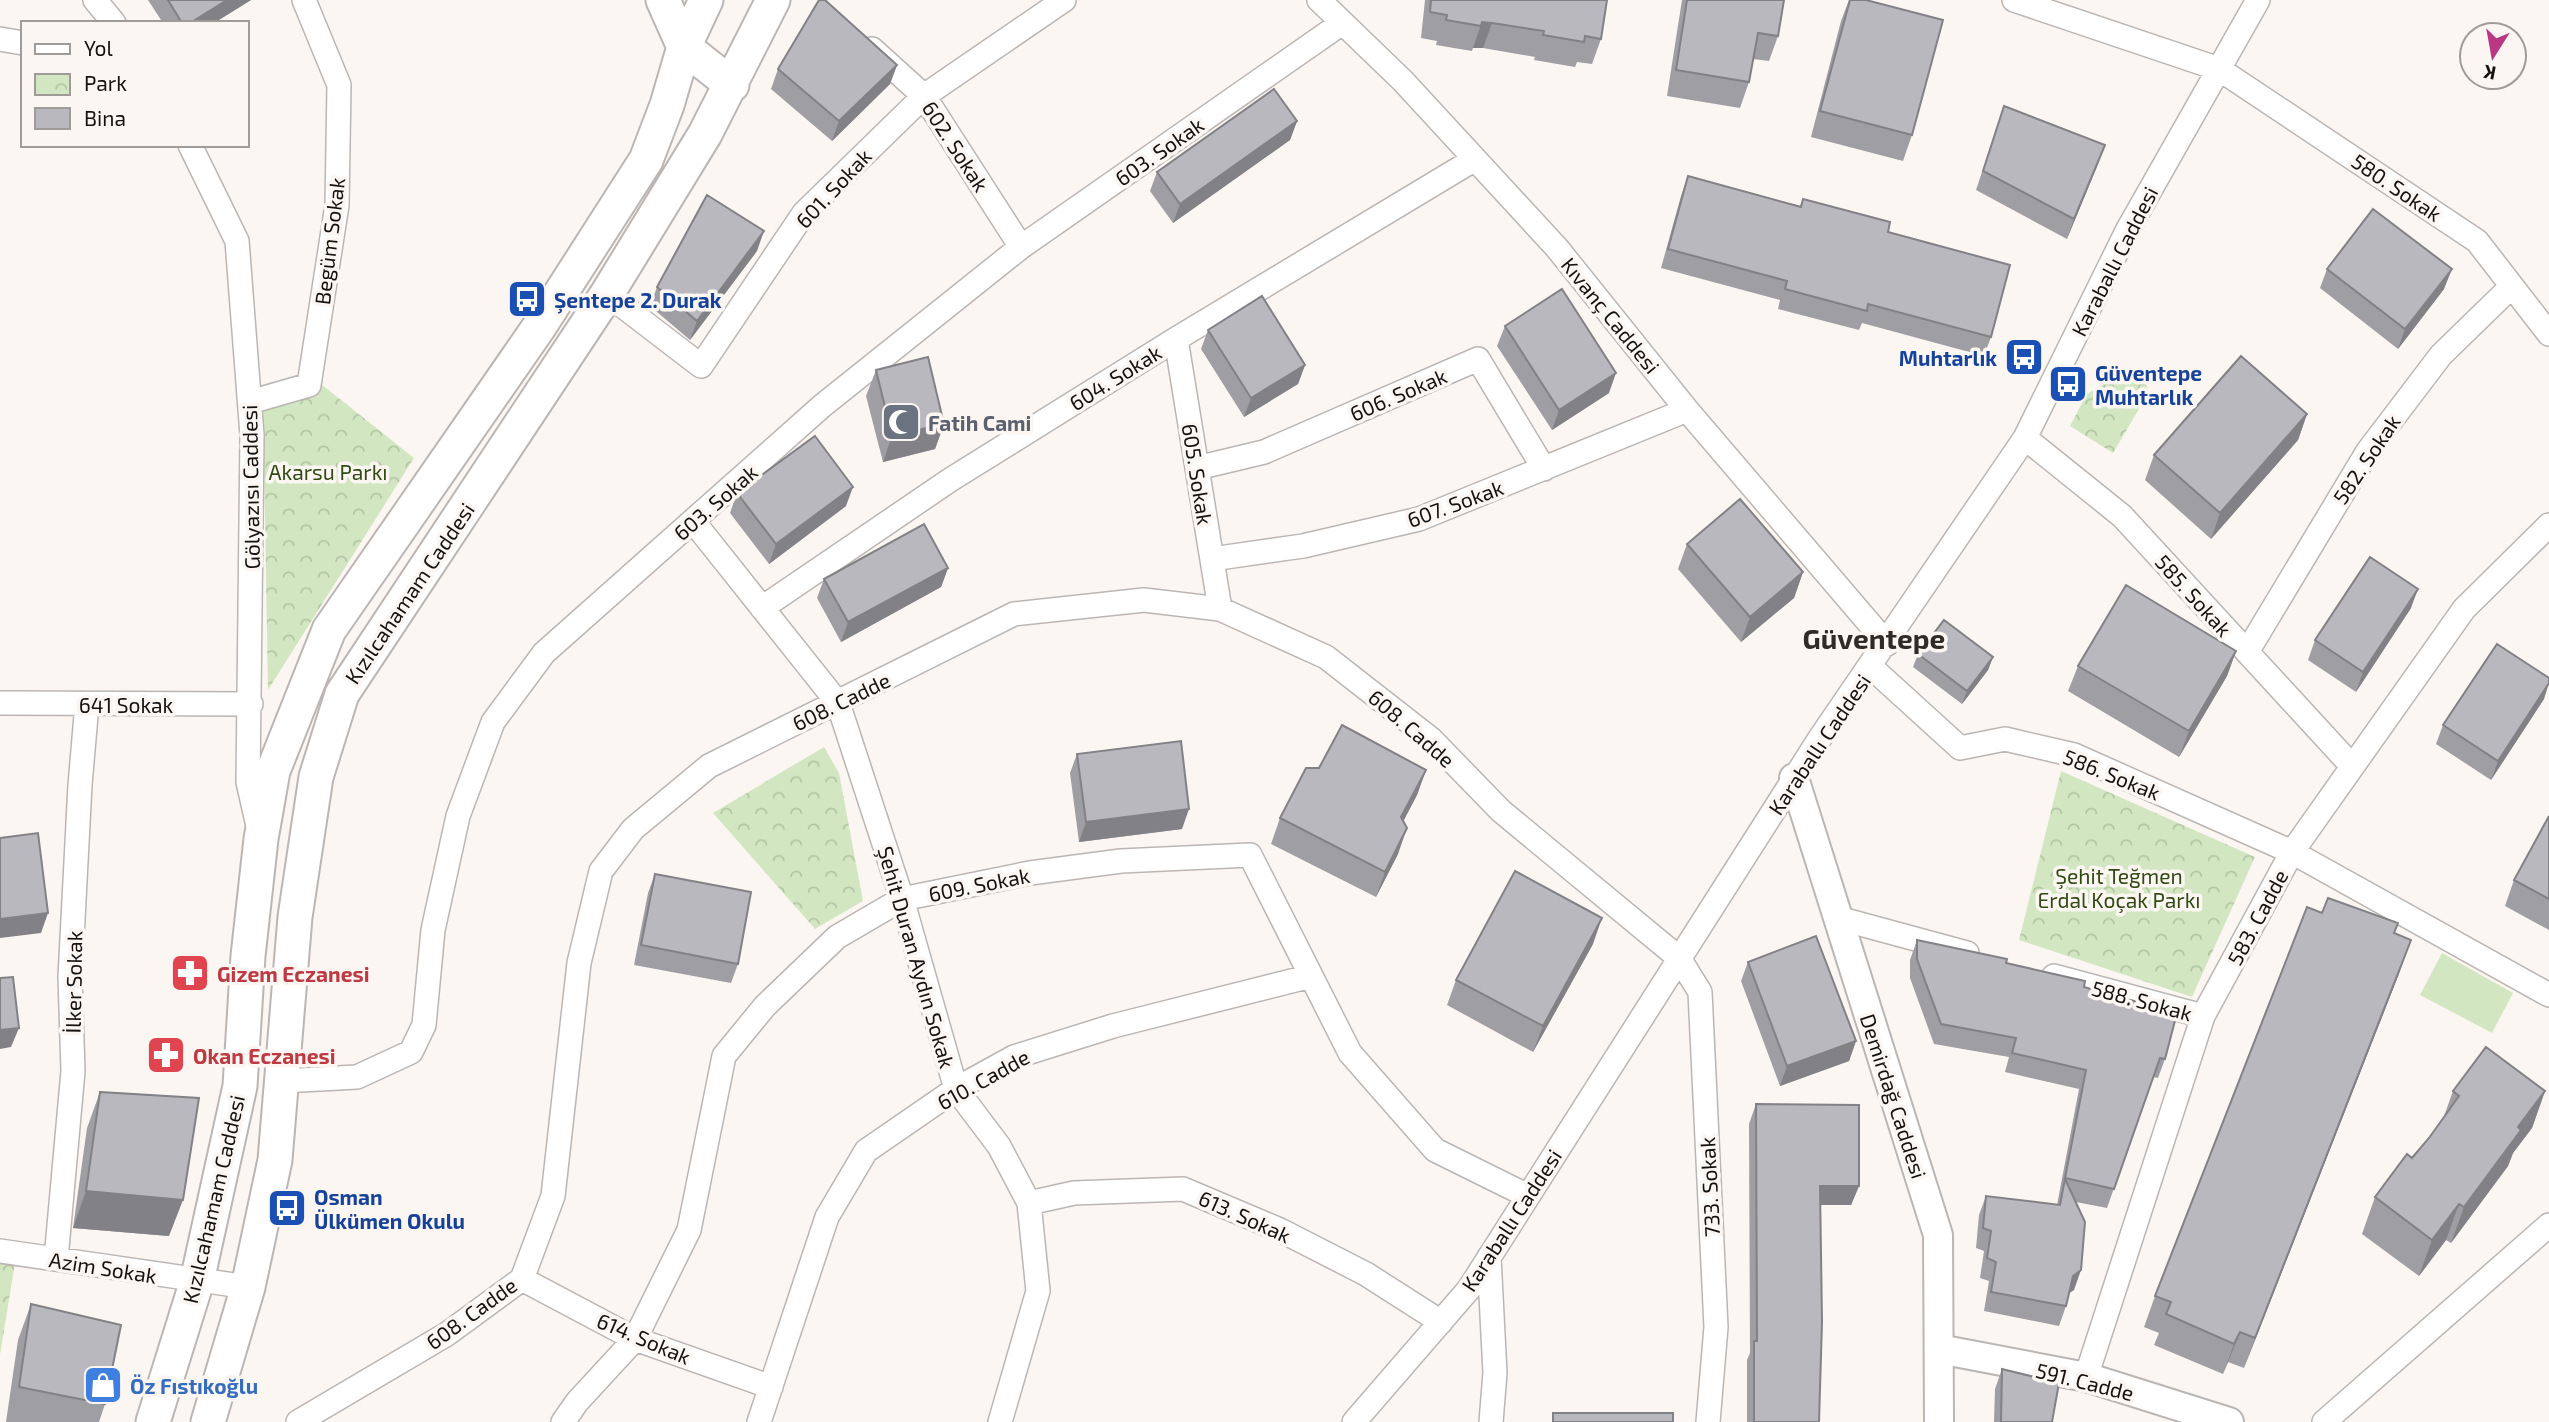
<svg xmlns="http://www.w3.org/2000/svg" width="2549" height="1422" viewBox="0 0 2549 1422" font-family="'Exo 2',sans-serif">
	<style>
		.grass { fill: #d2e7c1 }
		.park { fill: url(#park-crowns) }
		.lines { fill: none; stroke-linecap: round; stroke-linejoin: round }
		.minor-casing { stroke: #bbb6b3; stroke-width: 26 }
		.tertiary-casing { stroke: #bbb6b3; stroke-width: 32 }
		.secondary-casing { stroke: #bbb6b3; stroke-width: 37 }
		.minor { stroke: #fff; stroke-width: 23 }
		.tertiary { stroke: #fff; stroke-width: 28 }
		.secondary { stroke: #fff; stroke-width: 33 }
		.wall { fill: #9f9ea3 }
		.shaded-wall { fill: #828185 }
		.building { fill: #b9b8be; stroke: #828185; stroke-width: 2 }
		.labels { text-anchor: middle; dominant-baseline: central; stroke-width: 7; stroke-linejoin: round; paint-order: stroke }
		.street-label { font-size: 21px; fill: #141211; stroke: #fcf6f3 }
		.transit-label { font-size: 21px; font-weight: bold; fill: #164399; stroke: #fcf6f3; text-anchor: start }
		.worship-label { font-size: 21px; font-weight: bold; fill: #5b616d; stroke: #fcf6f3; text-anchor: start }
		.park-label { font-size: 21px; fill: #314a14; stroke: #fcf6f3 }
		.health-label { font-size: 21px; font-weight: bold; fill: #be3a42; stroke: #fcf6f3; text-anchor: start }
		.shop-label { font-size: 21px; font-weight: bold; fill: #366cbe; stroke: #fcf6f3; text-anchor: start }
		.district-label { font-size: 28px; font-weight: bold; fill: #2f2b28; stroke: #fcf6f3 }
	</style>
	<defs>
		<pattern id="park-crowns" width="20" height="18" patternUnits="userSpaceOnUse" patternTransform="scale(1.75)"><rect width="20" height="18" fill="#d2e7c1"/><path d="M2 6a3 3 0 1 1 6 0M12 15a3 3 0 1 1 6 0" fill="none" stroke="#b3c5a5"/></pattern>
	</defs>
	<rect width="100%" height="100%" fill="#fcf6f3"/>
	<!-- grass -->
	<path class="grass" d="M 2442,953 L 2513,993 L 2492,1033 L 2420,995 Z"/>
	<!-- park -->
	<path class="park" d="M 2117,376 L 2146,384 L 2149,392 L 2113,453 L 2070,426 L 2087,394 Z
		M 321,384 L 414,458 L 268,690 L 263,407 L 310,393 Z
		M 824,747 L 839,773 L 863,901 L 815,929 L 713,813 Z
		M 2061,771 L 2255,857 L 2192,997 L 2019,940 Z
		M 0,1261 L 15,1263 L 0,1355 Z"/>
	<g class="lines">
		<!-- minor casing -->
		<g class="minor-casing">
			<path id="minor" d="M 95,0 L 114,23
				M 1319,0 L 1403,81 L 1557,248 L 1687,410 L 1887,644
				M 2014,0 L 2219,69 L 2477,241 L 2549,334
				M 0,39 L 23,43
				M 872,49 L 924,96 L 1021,247
				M 190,145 L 237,241 L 252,435 L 248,782 L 258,826
				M 607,294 L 701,366 L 804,213 L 924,96 L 1064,0
				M 1176,339 L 1220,609
				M 250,402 L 309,385 L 337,205 L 339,85 L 304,0
				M 2025,438 L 2122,516 L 2351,765
				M 1197,468 L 1264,452 L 1478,359 L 1544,469
				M 693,521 L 838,703 L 902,899 L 956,1089 L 999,1146 L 1029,1203 L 1038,1291 L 1000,1422
				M 1212,559 L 1303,546 L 1419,519 L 1687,410
				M 762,608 L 950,480 L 1176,339 L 1475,159
				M 2247,652 L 2368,451 L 2441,355 L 2512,286
				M 1871,667 L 1960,748 L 2005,739 L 2074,755 L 2292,852 L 2549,995
				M 0,703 L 251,704
				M 1838,918 L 1967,953
				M 2054,976 L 2203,1016
				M 282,1081 L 357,1077 L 411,1052 L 424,1025 L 433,930 L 458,816 L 493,722 L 544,653 L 822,406 L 1021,247 L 1342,23
				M 1029,1203 L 1074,1193 L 1183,1189 L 1280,1230 L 1366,1274 L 1441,1322
				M 0,1251 L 248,1287
				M 1489,1257 L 1495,1373 L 1491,1422
				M 56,1259 L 73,1071 L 70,977 L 80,785 L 87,704
				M 522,1279 L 635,1339 L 771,1387
				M 2086,1377 L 2203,1016 L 2292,852 L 2464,609 L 2549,525
				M 298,1422 L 447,1334 L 522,1279 L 553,1196 L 579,963 L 601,871 L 633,829 L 709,766 L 1014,614 L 1144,600 L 1220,609 L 1326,657 L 1431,739 L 1501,811 L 1679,958 L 1700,992 L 1716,1327 L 1708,1422
				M 563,1422 L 577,1402 L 635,1339 L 689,1230 L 724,1056 L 765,1006 L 837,937 L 902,899 L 1030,873 L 1121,861 L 1250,855 L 1350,1053 L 1435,1150 L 1528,1196
				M 759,1422 L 827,1217 L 866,1151 L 956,1089 L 1014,1057 L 1113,1026 L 1311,976
				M 1354,1422 L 1469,1289 L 1820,738 L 2025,438 L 2127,231 L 2258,0
				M 2324,1422 L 2549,1225"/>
		</g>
		<!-- tertiary casing -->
		<g class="tertiary-casing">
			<path id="tertiary" d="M 1794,778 L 1938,1235 L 1939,1422
				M 1939,1349 L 2086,1377 L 2229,1422"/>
		</g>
		<!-- secondary casing -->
		<g class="secondary-casing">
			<path id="secondary" d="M 663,0 L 684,47 L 732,85
				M 153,1422 L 197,1281 L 240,1086 L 248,956 L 261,839 L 273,771 L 329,630 L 539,327 L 646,160 L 667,105 L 684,47 L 706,0
				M 208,1422 L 248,1287 L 275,1160 L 295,917 L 316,777 L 342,694 L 607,294 L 705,134 L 773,0"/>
		</g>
		<!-- minor -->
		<use href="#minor" class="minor"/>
		<!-- tertiary -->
		<use href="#tertiary" class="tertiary"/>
		<!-- secondary -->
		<use href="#secondary" class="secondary"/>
	</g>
	<!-- wall -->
	<path class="wall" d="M 148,0 L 251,0 L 214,23 L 163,23 Z
		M 1425,0 L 1607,0 L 1601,39 L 1592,64 L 1577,62 L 1575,67 L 1534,60 L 1535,57 L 1483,48 L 1473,48 L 1472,51 L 1436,45 L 1437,41 L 1421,38 Z
		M 1682,0 L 1784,0 L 1778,36 L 1769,61 L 1753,59 L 1749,82 L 1740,108 L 1667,96 Z
		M 1849,0 L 1912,135 L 1903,161 L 1811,137 L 1841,21 Z
		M 897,65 L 890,84 L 832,141 L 771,89 L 778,69 Z
		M 2004,106 L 2105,145 L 2067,239 L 1976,190 Z
		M 1297,121 L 1290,140 L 1173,223 L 1150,191 L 1157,172 Z
		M 1688,176 L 1800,206 L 1803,199 L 1888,232 L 1991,337 L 1984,356 L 1862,323 L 1859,330 L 1778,309 L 1780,300 L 1661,268 L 1681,196 Z
		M 757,251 L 690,340 L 650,306 L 657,287 Z
		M 2327,269 L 2444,289 L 2398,349 L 2320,288 Z
		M 1505,326 L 1609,393 L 1552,430 L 1497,346 Z
		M 1208,330 L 1305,365 L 1298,384 L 1244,417 L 1201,349 Z
		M 876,370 L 944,424 L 935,449 L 883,462 L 866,396 Z
		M 2307,414 L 2298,440 L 2211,539 L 2145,480 L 2154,455 Z
		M 737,493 L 846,506 L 769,564 L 730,513 Z
		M 1687,544 L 1803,572 L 1794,598 L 1741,642 L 1678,569 Z
		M 948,568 L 941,587 L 841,642 L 817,598 L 824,579 Z
		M 2411,608 L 2356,692 L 2308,660 L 2315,640 Z
		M 2236,651 L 2227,676 L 2179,757 L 2068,691 L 2078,666 Z
		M 1918,654 L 1993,657 L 1988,670 L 1962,704 L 1913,667 Z
		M 2544,699 L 2491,780 L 2436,744 L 2443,725 Z
		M 1077,754 L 1182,829 L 1079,842 L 1070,773 Z
		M 1319,768 L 1426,770 L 1417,795 L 1403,821 L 1398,854 L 1376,897 L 1271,844 L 1280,818 Z
		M 2549,816 L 2549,930 L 2505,906 L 2514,880 Z
		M 655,874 L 738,964 L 731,983 L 634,965 L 648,893 Z
		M 2322,913 L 2394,933 L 2400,971 L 2244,1368 L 2228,1362 L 2223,1374 L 2154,1345 L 2159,1333 L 2144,1327 L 2155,1296 Z
		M 1917,940 L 2006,963 L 2084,987 L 2165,1059 L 2158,1078 L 2153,1077 L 2107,1208 L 2076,1202 L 2074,1290 L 2069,1293 L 2066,1306 L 2059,1326 L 1984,1311 L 1989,1281 L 1980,1278 L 1984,1251 L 1976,1248 L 1979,1215 L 1986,1196 L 2057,1205 L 2079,1089 L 2005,1072 L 2009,1057 L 1934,1044 L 1910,978 L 1910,960 Z
		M 1593,944 L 1533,1052 L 1447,1005 L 1456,980 Z
		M 1748,962 L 1856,1041 L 1849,1061 L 1780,1086 L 1741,981 Z
		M 2453,1091 L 2545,1091 L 2532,1128 L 2513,1153 L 2508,1166 L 2451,1243 L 2446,1240 L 2419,1276 L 2362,1234 L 2375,1197 L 2429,1138 L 2443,1119 Z
		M 100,1092 L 169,1236 L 73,1228 L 87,1128 Z
		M 1756,1104 L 1859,1186 L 1851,1205 L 1821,1205 L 1819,1422 L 1747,1422 L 1747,1360 L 1750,1353 L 1749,1124 Z
		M 31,1304 L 105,1404 L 99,1422 L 6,1422 L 18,1340 Z
		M 2002,1369 L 2052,1422 L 1994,1422 L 1995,1389 Z"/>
	<!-- shaded-wall -->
	<path class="shaded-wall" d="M 227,0 L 251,0 L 214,23 L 190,23 Z
		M 1482,22 L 1492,23 L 1483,48 L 1473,48 Z
		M 897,65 L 890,84 L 832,141 L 839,121 Z
		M 1297,121 L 1290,140 L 1173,223 L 1180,204 Z
		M 2105,145 L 2098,164 L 2067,239 L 2074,219 Z
		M 764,231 L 757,251 L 690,340 L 697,321 Z
		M 2452,269 L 2444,289 L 2398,349 L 2405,329 Z
		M 1305,365 L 1298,384 L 1244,417 L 1251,398 Z
		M 1616,373 L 1609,393 L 1552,430 L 1559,410 Z
		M 2307,414 L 2298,440 L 2211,539 L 2220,513 Z
		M 944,424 L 935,449 L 883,462 L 892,436 Z
		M 853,487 L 846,506 L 769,564 L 776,544 Z
		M 948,568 L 941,587 L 841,642 L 848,622 Z
		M 1803,572 L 1794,598 L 1741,642 L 1750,617 Z
		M 2418,589 L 2411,608 L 2356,692 L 2363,672 Z
		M 2236,651 L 2227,676 L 2179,757 L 2189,731 Z
		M 1993,657 L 1988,670 L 1962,704 L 1967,691 Z
		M 2549,683 L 2544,699 L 2491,780 L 2498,761 Z
		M 1426,770 L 1417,795 L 1392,843 L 1401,817 Z
		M 1189,809 L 1182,829 L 1079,842 L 1086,822 Z
		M 1407,828 L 1398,854 L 1376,897 L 1385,872 Z
		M 48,913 L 41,933 L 0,938 L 0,919 Z
		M 1602,918 L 1593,944 L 1533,1052 L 1543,1026 Z
		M 2411,940 L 2400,971 L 2244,1368 L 2255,1338 Z
		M 19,1028 L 11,1047 L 0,1049 L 0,1030 Z
		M 1856,1041 L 1849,1061 L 1780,1086 L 1787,1066 Z
		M 2545,1091 L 2532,1128 L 2513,1153 L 2508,1166 L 2451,1243 L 2464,1207 L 2518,1127 Z
		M 1820,1186 L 1859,1186 L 1851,1205 L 1813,1205 Z
		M 86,1191 L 183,1200 L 169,1236 L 73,1228 Z
		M 2459,1204 L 2446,1240 L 2419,1276 L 2432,1240 Z
		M 2081,1270 L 2074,1290 L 2066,1295 L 2073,1276 Z
		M 2240,1332 L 2228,1362 L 2223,1374 L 2234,1344 Z"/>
	<!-- building -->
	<path class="building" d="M 168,0 L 227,0 L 190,23 L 182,23 Z
		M 819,0 L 825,0 L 897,65 L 839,121 L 778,69 Z
		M 1431,0 L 1607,0 L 1601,39 L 1585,36 L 1584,42 L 1543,35 L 1544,31 L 1492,23 L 1482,22 L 1481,26 L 1446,20 L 1447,15 L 1430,12 Z
		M 1687,0 L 1784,0 L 1778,36 L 1758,33 L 1749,82 L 1676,70 Z
		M 1850,0 L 1866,0 L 1943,20 L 1912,135 L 1820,111 Z
		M 1274,89 L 1297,121 L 1180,204 L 1157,172 Z
		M 2004,106 L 2105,145 L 2074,219 L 1983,171 Z
		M 1688,176 L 1801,207 L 1803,199 L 1890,222 L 1888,232 L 2010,265 L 1991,337 L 1868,304 L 1867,311 L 1785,289 L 1787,281 L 1668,249 Z
		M 707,195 L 764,231 L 697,321 L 657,287 Z
		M 2373,209 L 2452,269 L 2405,329 L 2327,269 Z
		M 1562,289 L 1616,373 L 1559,410 L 1505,326 Z
		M 1262,296 L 1305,365 L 1251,398 L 1208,330 Z
		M 2241,356 L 2307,414 L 2220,513 L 2154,455 Z
		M 928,357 L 944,424 L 892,436 L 876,370 Z
		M 815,436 L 853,487 L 776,544 L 737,493 Z
		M 1740,499 L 1803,572 L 1750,617 L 1687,544 Z
		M 924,524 L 948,568 L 848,622 L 824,579 Z
		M 2370,557 L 2418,589 L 2363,672 L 2315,640 Z
		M 2126,585 L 2236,651 L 2189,731 L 2078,666 Z
		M 1944,620 L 1993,657 L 1967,691 L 1918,654 Z
		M 2497,644 L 2549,678 L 2549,683 L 2498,761 L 2443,725 Z
		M 1342,725 L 1426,770 L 1401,817 L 1407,828 L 1385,872 L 1280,818 L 1306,768 L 1319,768 Z
		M 1181,741 L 1189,809 L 1086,822 L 1077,754 Z
		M 2549,816 L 2549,899 L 2514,880 Z
		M 38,833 L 48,913 L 0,919 L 0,838 Z
		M 1515,871 L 1602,918 L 1543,1026 L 1456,980 Z
		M 655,874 L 751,892 L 738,964 L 641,945 Z
		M 2328,898 L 2398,923 L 2394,933 L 2411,940 L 2255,1338 L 2240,1332 L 2234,1344 L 2166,1314 L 2171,1302 L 2155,1296 L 2307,907 L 2322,913 Z
		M 1816,936 L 1856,1041 L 1787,1066 L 1748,962 Z
		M 1917,940 L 2007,959 L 2006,963 L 2085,981 L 2084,987 L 2177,1013 L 2165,1059 L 2160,1058 L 2114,1189 L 2065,1178 L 2086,1070 L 2012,1053 L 2016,1038 L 1941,1024 L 1917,959 Z
		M 13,977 L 19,1028 L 0,1030 L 0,978 Z
		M 2486,1047 L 2545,1091 L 2518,1127 L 2521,1130 L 2464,1207 L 2459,1204 L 2432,1240 L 2375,1197 L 2407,1154 L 2412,1158 L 2429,1138 L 2459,1096 L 2453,1091 Z
		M 100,1092 L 199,1098 L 183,1200 L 86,1191 Z
		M 1756,1104 L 1859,1105 L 1859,1186 L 1820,1186 L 1822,1322 L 1819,1422 L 1754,1422 L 1754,1341 L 1757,1341 Z
		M 2065,1179 L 2085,1222 L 2081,1270 L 2073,1276 L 2066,1306 L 1991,1292 L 1996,1262 L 1987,1258 L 1991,1231 L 1983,1228 L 1986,1196 L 2060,1205 Z
		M 31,1304 L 121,1325 L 105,1404 L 19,1387 Z
		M 2002,1369 L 2059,1383 L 2052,1422 L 2001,1422 Z
		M 1553,1413 L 1673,1413 L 1673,1422 L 1553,1422 Z"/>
	<!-- icons -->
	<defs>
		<g id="bus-square" transform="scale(2.0125)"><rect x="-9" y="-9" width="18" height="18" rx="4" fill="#1a4fb4" stroke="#fcf6f3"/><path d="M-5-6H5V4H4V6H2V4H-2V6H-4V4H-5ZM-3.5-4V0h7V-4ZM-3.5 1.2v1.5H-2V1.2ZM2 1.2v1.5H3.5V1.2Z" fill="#fff"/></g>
		<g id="mosque-square" transform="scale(2.0125)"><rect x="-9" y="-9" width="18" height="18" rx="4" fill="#6b7280" stroke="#fcf6f3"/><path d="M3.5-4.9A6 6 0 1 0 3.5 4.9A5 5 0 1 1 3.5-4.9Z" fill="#fff"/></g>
		<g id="pharmacy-square" transform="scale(2.0125)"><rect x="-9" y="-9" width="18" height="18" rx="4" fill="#e0444e" stroke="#fcf6f3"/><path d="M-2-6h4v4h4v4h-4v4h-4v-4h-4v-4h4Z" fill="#fff"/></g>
		<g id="shop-square" transform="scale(2.0125)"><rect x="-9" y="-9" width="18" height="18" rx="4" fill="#3f7fe0" stroke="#fcf6f3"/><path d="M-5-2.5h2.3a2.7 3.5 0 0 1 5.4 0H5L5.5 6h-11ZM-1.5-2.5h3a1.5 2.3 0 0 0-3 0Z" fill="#fff"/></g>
	</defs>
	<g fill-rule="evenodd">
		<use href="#bus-square" x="527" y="299"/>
		<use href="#bus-square" x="2024" y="357"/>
		<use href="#bus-square" x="2068" y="384"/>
		<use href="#mosque-square" x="901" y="422"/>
		<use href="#pharmacy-square" x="190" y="973"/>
		<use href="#pharmacy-square" x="166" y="1055"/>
		<use href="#bus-square" x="287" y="1208"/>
		<use href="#shop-square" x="103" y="1385"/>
	</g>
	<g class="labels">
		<!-- street labels -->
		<g class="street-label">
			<text transform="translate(956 146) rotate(57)">602. Sokak</text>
			<text transform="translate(1159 151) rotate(-35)">603. Sokak</text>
			<text transform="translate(2397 187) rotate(34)">580. Sokak</text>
			<text transform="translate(833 188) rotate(-47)">601. Sokak</text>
			<text transform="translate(329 241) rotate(-83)">Begüm Sokak</text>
			<text transform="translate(2114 261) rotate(-63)">Karaballı Caddesi</text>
			<text transform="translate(1611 315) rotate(51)">Kıvanç Caddesi</text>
			<text transform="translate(1115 377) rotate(-32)">604. Sokak</text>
			<text transform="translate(1398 394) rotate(-23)">606. Sokak</text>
			<text transform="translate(2366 459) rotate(-56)">582. Sokak</text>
			<text transform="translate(1198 474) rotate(81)">605. Sokak</text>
			<text transform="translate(250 487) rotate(-91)">Gölyazısı Caddesi</text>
			<text transform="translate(715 502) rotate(-41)">603. Sokak</text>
			<text transform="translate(1455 503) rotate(-20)">607. Sokak</text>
			<text transform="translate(409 593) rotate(-56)">Kızılcahamam Caddesi</text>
			<text transform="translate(2194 595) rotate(48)">585. Sokak</text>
			<text transform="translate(841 701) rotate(-26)">608. Cadde</text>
			<text x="126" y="704">641 Sokak</text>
			<text transform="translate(1412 728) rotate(41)">608. Cadde</text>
			<text transform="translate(1819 744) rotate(-56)">Karaballı Caddesi</text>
			<text transform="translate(2112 774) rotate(22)">586. Sokak</text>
			<text transform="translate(979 884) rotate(-11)">609. Sokak</text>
			<text transform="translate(2257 917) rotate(-62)">583. Cadde</text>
			<text transform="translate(917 957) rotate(74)">Şehit Duran Aydın Sokak</text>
			<text transform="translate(73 982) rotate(-89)">İlker Sokak</text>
			<text transform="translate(2142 1000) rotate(15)">588. Sokak</text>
			<text transform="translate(983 1079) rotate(-29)">610. Cadde</text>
			<text transform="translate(1894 1096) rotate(72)">Demirdağ Caddesi</text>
			<text transform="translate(1709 1187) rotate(-93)">733. Sokak</text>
			<text transform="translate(213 1199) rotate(-77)">Kızılcahamam Caddesi</text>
			<text transform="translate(1245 1216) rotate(24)">613. Sokak</text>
			<text transform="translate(1511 1220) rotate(-57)">Karaballı Caddesi</text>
			<text transform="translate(103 1267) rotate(9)">Azim Sokak</text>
			<text transform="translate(471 1313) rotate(-36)">608. Cadde</text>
			<text transform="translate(644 1338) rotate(23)">614. Sokak</text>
			<text transform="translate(2085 1381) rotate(14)">591. Cadde</text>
		</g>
		<!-- transit labels -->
		<g class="transit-label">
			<text x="554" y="299">Şentepe 2. Durak</text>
			<text x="1997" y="357" text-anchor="end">Muhtarlık</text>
			<text x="2095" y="372">Güventepe<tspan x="2095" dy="24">Muhtarlık</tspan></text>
			<text x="314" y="1196">Osman<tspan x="314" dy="24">Ülkümen Okulu</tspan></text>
		</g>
		<!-- worship labels -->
		<g class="worship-label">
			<text x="928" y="422">Fatih Cami</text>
		</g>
		<!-- park labels -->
		<g class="park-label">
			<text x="328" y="471">Akarsu Parkı</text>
			<text x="2119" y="875">Şehit Teğmen<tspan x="2119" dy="24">Erdal Koçak Parkı</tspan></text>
		</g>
		<!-- health labels -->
		<g class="health-label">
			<text x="217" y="973">Gizem Eczanesi</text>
			<text x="193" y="1055">Okan Eczanesi</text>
		</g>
		<!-- shop labels -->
		<g class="shop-label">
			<text x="130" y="1385">Öz Fıstıkoğlu</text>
		</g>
		<!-- district labels -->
		<g class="district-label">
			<text x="1874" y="638">Güventepe</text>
		</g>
	</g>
	<!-- legend -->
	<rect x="21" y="21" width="228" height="126" fill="#fcf6f3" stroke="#9f9b99" stroke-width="2"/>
	<rect x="35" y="44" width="35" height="10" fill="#ffffff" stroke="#9f9b99" stroke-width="2"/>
	<text x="84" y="56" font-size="21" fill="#141211">Yol</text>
	<rect x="35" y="74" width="35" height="21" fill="url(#park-crowns)" stroke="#9f9b99" stroke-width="2"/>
	<text x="84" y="91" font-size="21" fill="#141211">Park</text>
	<rect x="35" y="108" width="35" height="21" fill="#b9b8be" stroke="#9f9b99" stroke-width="2"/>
	<text x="84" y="126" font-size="21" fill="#141211">Bina</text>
	<!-- north arrow -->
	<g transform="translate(2493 56) rotate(191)"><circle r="33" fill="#fcf6f3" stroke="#9f9b99" stroke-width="2"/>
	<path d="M0-5L12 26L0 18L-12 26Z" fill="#b83884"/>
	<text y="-10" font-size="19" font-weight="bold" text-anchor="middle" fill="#141211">K</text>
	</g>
</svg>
